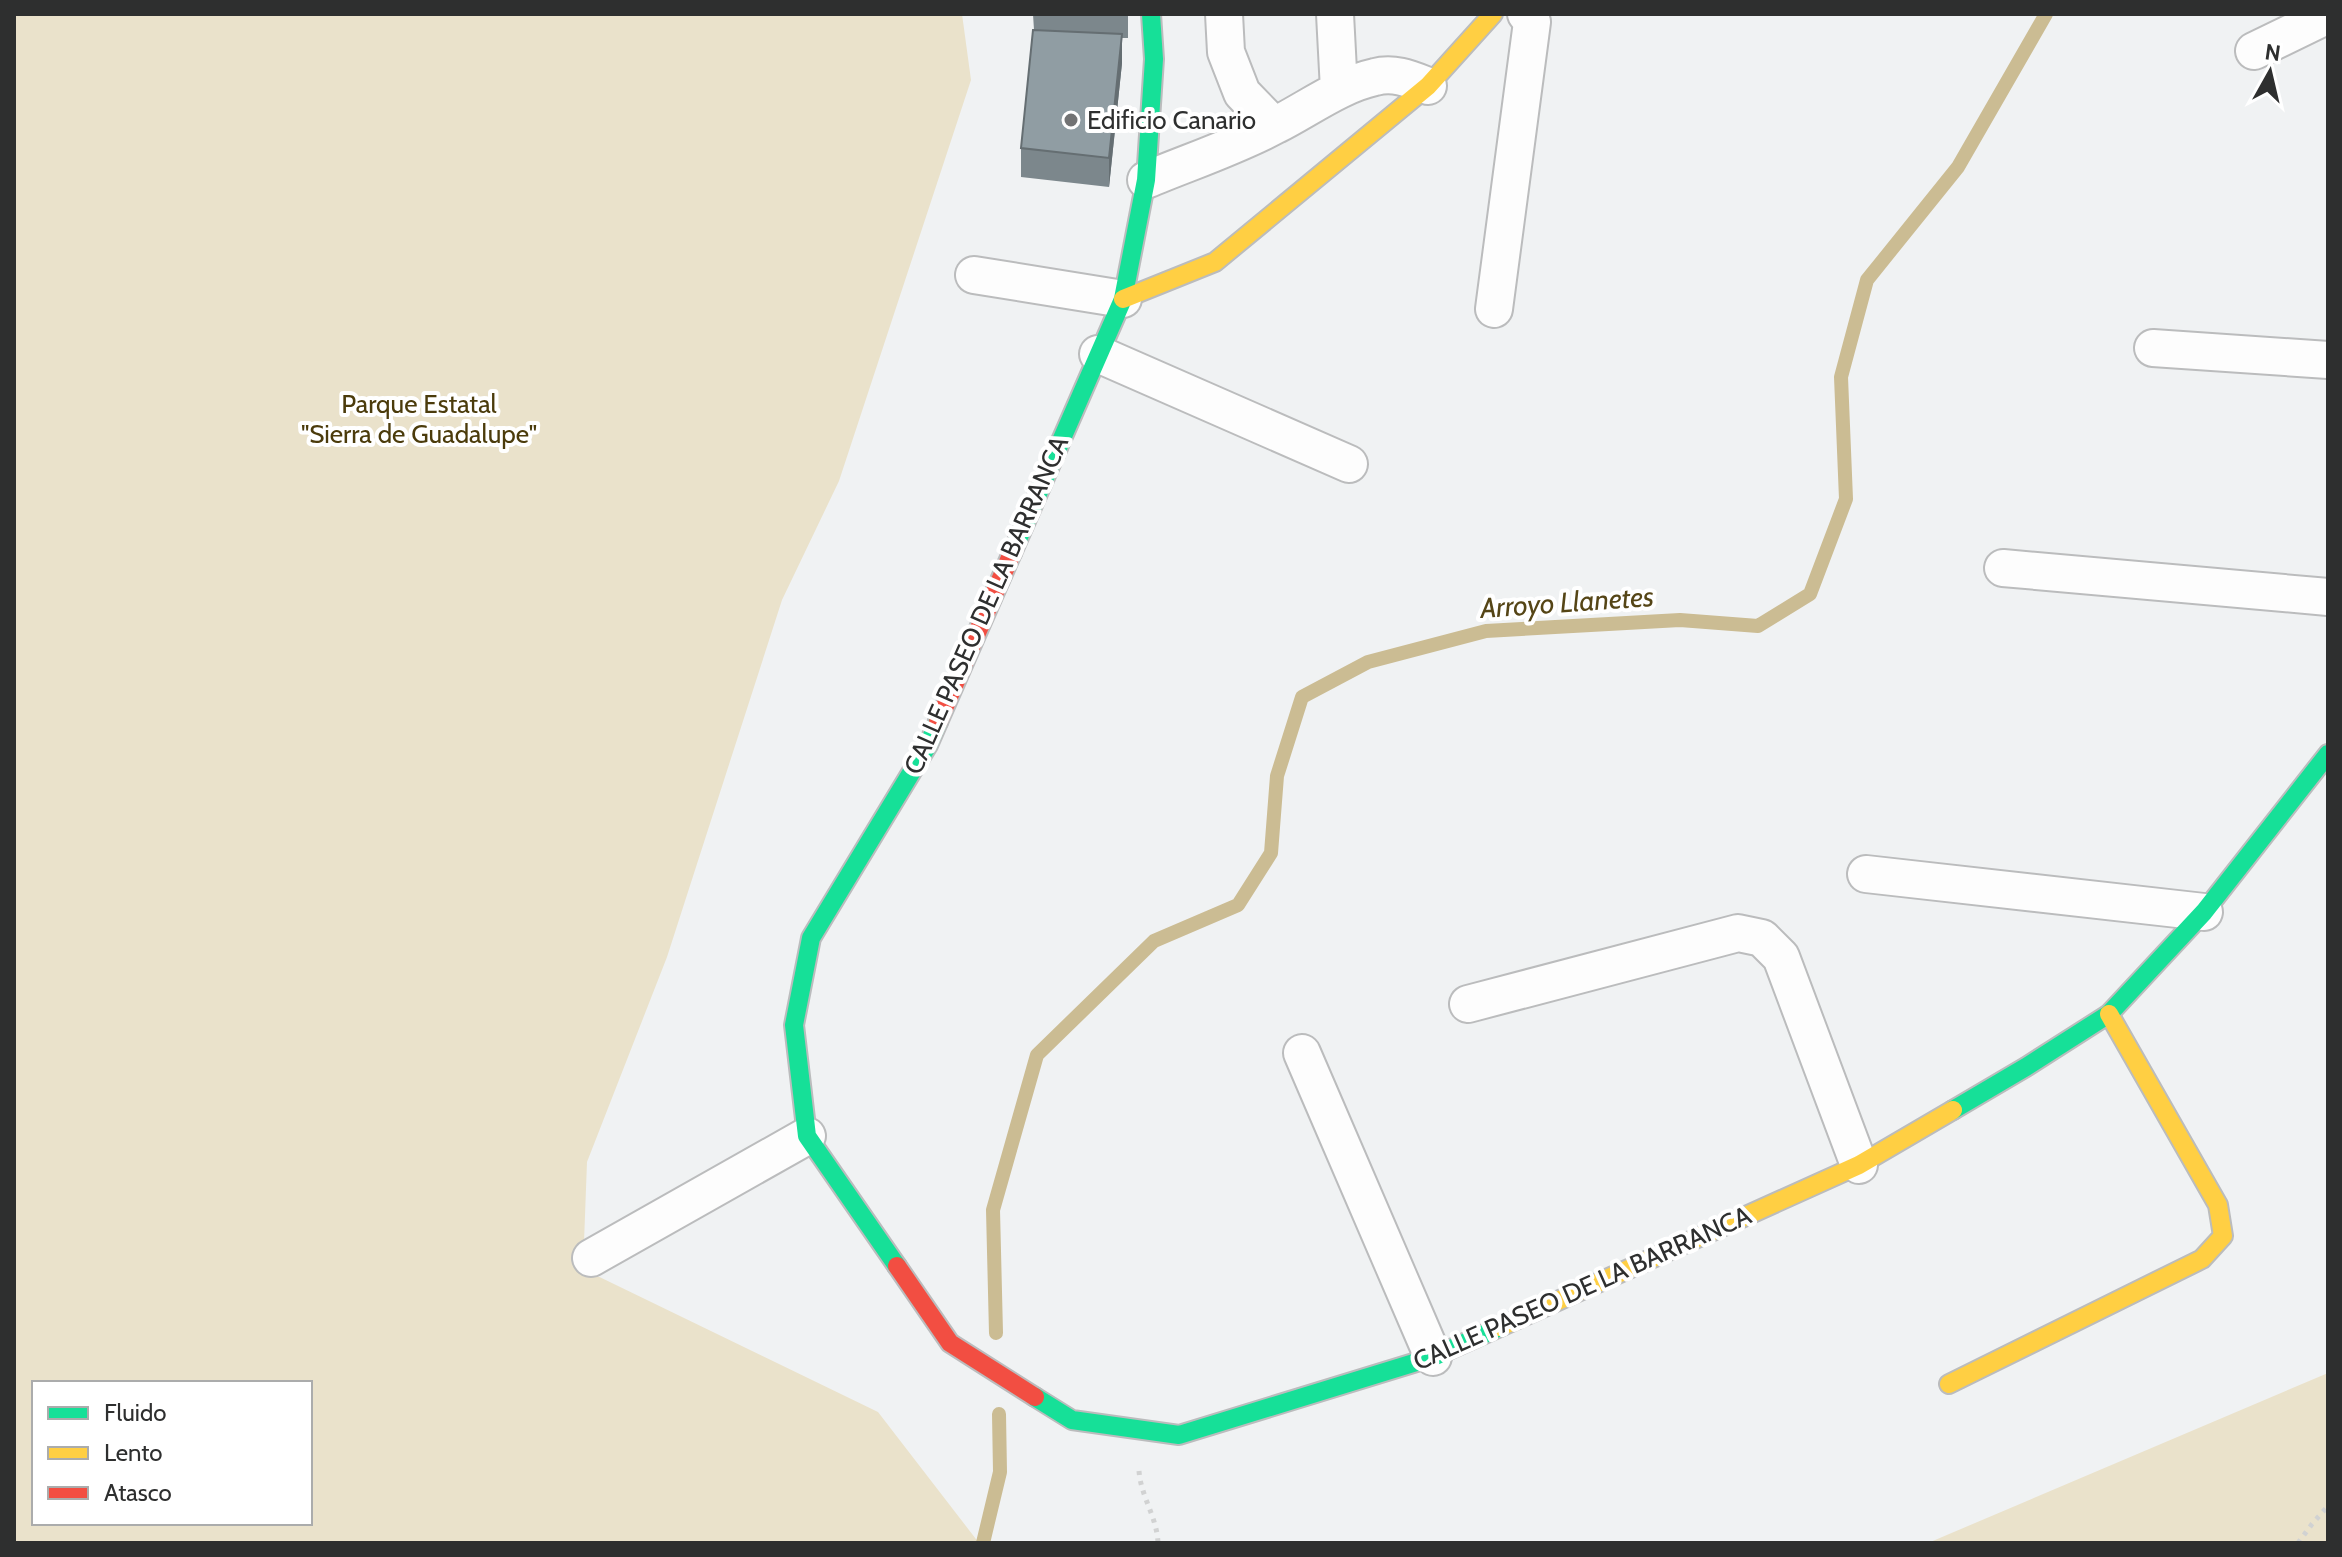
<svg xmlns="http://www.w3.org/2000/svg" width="2342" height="1557" viewBox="0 0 2342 1557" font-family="Cabin,sans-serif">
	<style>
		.green { fill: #eae2cb; fill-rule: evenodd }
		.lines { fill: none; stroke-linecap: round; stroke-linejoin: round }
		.stream { stroke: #cbbc93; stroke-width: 14 }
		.street-casing { stroke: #bbbcbd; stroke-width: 40 }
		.fast-casing { stroke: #bbbcbd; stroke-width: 22 }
		.slow-casing { stroke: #bbbcbd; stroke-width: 22 }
		.jam-casing { stroke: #bbbcbd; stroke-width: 22 }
		.path { stroke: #d1d2d2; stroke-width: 5; stroke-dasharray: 4 6; stroke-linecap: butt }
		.street { stroke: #fdfdfd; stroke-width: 36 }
		.fast { stroke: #16e098; stroke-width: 18 }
		.slow { stroke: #ffcf43; stroke-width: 18 }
		.jam { stroke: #f24e42; stroke-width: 18 }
		.wall { fill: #7c878c }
		.shaded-wall { fill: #656e72 }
		.building { fill: #909da3; stroke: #656e72; stroke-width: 2 }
		.poi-dot { fill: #727374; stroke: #fff; stroke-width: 3 }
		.labels { text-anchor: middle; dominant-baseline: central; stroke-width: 8; stroke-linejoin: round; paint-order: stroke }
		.poi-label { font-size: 26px; fill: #2e2f2f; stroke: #fff; text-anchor: start }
		.park-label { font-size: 26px; fill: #4b3b0b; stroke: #fff }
		.street-label { font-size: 26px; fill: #2e2f2f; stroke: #fff }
		.water-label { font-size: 28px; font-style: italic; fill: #554516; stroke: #fff }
	</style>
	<rect width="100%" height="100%" fill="#f0f2f3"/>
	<!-- green -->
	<path class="green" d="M 14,14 L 962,14 L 971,80 L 839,481 L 782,600 L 667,957 L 587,1162 L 583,1269 L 878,1412 L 979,1543 L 14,1543 ZM 34,1383 L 310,1383 L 310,1523 L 34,1523 Z
		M 2328,1373 L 2328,1543 L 1928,1543 Z"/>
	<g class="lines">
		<!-- stream -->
		<path class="stream" d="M 996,1333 L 993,1210 L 1037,1055 L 1154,941 L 1238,905 L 1271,853 L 1277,776 L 1302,697 L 1368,662 L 1486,631 L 1680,620 L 1758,626 L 1810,594 L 1846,499 L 1841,377 L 1867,280 L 1958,167 L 2046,14
			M 983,1543 L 1000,1472 L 999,1414"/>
		<!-- street casing -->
		<g class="street-casing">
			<path id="street" d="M 1224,14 L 1226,52 L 1242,93 L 1274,126
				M 1335,14 L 1339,90
				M 2254,51 L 2328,15
				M 1146,180 C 1189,162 1235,147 1276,125 C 1308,109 1339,85 1375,77 C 1394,72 1410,79 1428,86
				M 974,275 L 1123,299
				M 1494,309 L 1532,22 L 1526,14
				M 2153,348 L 2328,360
				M 1098,354 L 1349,464
				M 2003,568 L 2328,597
				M 1866,874 L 2204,912
				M 1468,1004 L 1738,933 L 1762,938 L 1781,957 L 1859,1165
				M 1302,1053 L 1433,1357
				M 591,1258 L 807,1136"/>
		</g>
		<!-- fast casing -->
		<g class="fast-casing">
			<path id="fast" d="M 1012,553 L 1123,299 L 1146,180 L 1154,59 L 1151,14
				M 1953,1110 L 2026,1067 L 2109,1014 L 2204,912 L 2328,754
				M 897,1266 L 807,1136 L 794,1025 L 811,938 L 928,745 L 938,722
				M 1035,1397 L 1072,1420 L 1179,1435 L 1433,1357 L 1500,1327"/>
		</g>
		<!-- slow casing -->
		<g class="slow-casing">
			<path id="slow" d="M 1123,299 L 1215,262 L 1428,86 L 1493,14
				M 1500,1327 L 1859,1165 L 1953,1110
				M 1949,1384 L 2202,1259 L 2223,1236 L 2218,1205 L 2109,1014"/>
		</g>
		<!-- jam casing -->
		<g class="jam-casing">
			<path id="jam" d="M 938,722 L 1012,553
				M 897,1266 L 950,1343 L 1035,1397"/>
		</g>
		<!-- path -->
		<path class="path" d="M 1139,1471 C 1141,1497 1157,1517 1158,1543
			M 2298,1543 L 2312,1524 L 2328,1506"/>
		<!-- street -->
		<use href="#street" class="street"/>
		<!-- fast -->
		<use href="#fast" class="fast"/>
		<!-- slow -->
		<use href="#slow" class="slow"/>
		<!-- jam -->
		<use href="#jam" class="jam"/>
	</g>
	<!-- wall -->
	<path class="wall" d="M 1033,14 L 1128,14 L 1128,38 L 1122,38 L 1122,63 L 1109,187 L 1021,177 L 1021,148 L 1034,30 Z"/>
	<!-- shaded-wall -->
	<path class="shaded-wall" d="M 1122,34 L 1122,63 L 1109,187 L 1109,158 Z"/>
	<!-- building -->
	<path class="building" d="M 1033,30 L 1122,34 L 1109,158 L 1021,148 Z"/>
	<!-- markers -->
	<circle class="poi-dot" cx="1071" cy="120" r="8"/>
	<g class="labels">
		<!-- poi labels -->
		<g class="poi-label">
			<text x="1087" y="120">Edificio Canario</text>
		</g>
		<!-- park labels -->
		<g class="park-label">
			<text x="419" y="404">Parque Estatal<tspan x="419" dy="30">"Sierra de Guadalupe"</tspan></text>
		</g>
		<!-- street labels -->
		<g class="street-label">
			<text transform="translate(986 605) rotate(-66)">CALLE PASEO DE LA BARRANCA</text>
			<text transform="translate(1582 1288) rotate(-24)">CALLE PASEO DE LA BARRANCA</text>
		</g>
		<!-- water labels -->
		<g class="water-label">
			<text transform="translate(1567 602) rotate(-4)">Arroyo Llanetes</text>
		</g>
	</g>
	<!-- border -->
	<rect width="2342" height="1557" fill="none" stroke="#2e2f2f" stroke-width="32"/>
	<!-- legend -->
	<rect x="32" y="1381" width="280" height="144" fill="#ffffff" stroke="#abacac" stroke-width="2"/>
	<rect x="48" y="1407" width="40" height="12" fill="#16e098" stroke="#abacac" stroke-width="2"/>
	<text x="104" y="1421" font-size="24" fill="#2e2f2f">Fluido</text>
	<rect x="48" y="1447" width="40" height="12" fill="#ffcf43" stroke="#abacac" stroke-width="2"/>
	<text x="104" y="1461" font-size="24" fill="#2e2f2f">Lento</text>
	<rect x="48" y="1487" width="40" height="12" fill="#f24e42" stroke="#abacac" stroke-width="2"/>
	<text x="104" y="1501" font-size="24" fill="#2e2f2f">Atasco</text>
	<!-- north arrow -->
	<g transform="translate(2270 72) rotate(8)" stroke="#ffffff" stroke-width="6" paint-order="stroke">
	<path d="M0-6L14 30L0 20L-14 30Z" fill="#2e2f2f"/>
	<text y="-12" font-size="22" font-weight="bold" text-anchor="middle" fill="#2e2f2f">N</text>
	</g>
</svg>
